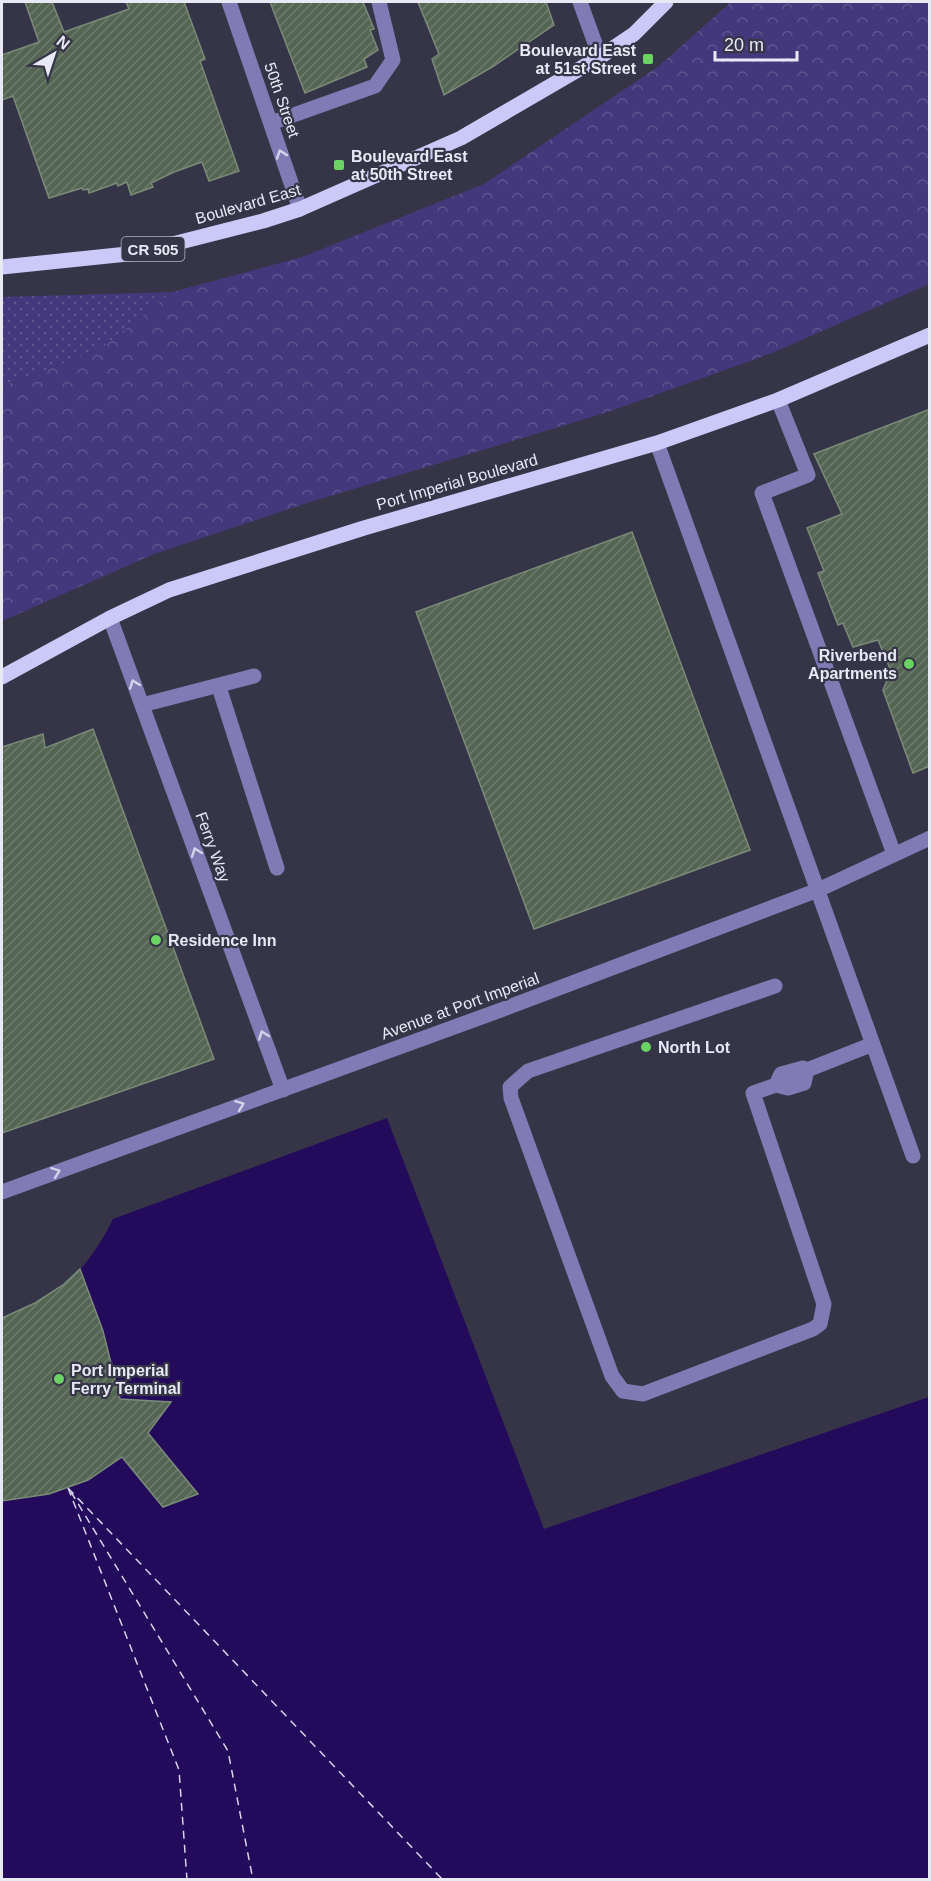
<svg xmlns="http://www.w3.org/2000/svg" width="931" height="1881" viewBox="0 0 931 1881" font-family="Helvetica,sans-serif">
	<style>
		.forest { fill: url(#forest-crowns) }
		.park { fill: url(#park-dots) }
		.water { fill: #230a5b }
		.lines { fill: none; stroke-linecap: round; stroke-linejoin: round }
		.ferry { stroke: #d5d4eb; stroke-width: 1.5; stroke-dasharray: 8 6; stroke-linecap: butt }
		.building { fill: url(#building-hatch); stroke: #7a8b78; stroke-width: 1.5 }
		.minor { stroke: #807bb4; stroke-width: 15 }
		.major { stroke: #cbc9f7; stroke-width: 15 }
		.oneway { stroke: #d4d3e9 }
		.poi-dot { fill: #6bd363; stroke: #363548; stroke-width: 2 }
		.labels { text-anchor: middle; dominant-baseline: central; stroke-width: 4.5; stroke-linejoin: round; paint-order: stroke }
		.shield { fill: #363548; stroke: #b3b3c2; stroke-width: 1.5 }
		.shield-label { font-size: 15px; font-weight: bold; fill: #e9e9f6 }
		.poi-label { font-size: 16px; font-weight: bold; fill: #e9e9f6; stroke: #363548; text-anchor: start }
		.street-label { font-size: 16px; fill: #e9e9f6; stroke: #363548 }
	</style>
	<defs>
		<pattern id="forest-crowns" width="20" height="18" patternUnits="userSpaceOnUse" patternTransform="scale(1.5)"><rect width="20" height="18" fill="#42387b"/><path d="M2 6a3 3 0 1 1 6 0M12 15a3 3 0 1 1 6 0" fill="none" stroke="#5d558e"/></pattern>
		<pattern id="park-dots" width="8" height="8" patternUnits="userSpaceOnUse" patternTransform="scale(1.5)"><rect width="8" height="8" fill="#42387b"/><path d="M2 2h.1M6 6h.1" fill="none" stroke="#5d558e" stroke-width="1.8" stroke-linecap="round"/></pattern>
		<pattern id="building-hatch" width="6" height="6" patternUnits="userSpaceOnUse" patternTransform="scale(1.5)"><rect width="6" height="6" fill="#556554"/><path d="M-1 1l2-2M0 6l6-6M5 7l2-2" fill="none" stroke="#6d7b6d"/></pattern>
	</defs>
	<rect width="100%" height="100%" fill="#363548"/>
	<!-- forest -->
	<path class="forest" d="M 731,2 L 929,2 L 929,284 L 772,353 L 608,412 L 307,503 L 154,554 L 2,621 L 2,386 L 99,350 L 172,292 L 302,257 L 484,184 L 659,66 Z"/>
	<!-- park -->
	<path class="park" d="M 172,292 L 99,350 L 2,386 L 2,297 Z"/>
	<!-- water -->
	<path class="water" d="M 387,1118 L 544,1529 L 929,1397 L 929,1879 L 2,1879 L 2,1318 C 58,1293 85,1276 113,1219 Z"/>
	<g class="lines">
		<!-- ferry -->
		<path class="ferry" d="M 68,1488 L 443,1880
			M 68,1488 L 179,1770 L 187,1880
			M 71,1492 L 228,1751 L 253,1880"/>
	</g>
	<!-- building -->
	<path class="building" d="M 25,2 L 52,2 L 64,32 L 129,9 L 126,2 L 184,2 L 205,59 L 200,61 L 239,171 L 209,181 L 202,162 L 174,172 L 151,183 L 153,187 L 131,195 L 127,182 L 118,186 L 117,183 L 89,193 L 88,189 L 83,190 L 82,188 L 49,198 L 13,96 L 2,100 L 2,55 L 39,42 Z
		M 270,2 L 363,2 L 374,29 L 370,30 L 378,50 L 364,59 L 367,67 L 305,93 Z
		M 418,2 L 546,2 L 554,25 L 492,67 L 444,95 L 432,59 L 439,54 Z
		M 930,409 L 930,766 L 913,773 L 883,690 L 891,671 L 878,640 L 853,647 L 843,623 L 838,625 L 818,573 L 824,571 L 807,528 L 842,514 L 814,454 Z
		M 632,532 L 750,850 L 534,929 L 416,612 Z
		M 93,729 L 214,1059 L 2,1133 L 2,747 L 43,734 L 45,748 Z
		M 80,1269 L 103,1331 L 120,1399 L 171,1402 L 148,1433 L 198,1494 L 163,1507 L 122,1457 L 88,1480 L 49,1494 L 2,1501 L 2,1318 L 35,1303 L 63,1285 Z"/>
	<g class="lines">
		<!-- minor -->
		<path class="minor" d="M 229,2 L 300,209
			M 580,2 L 600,57
			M 271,123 L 375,86 L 393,60 L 379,2
			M 778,400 L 808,475 L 762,493 L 894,854
			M 657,443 L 913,1156
			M 110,618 L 283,1090
			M 219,687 L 277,868
			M 142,705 L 254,676
			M 775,986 L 528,1071 L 510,1087 L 511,1098 L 612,1376 L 623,1391 L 643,1394 L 813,1329 L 820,1324 L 824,1304 L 753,1093 L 776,1085
			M 807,1070 L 804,1083 L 788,1088 L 776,1085 L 781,1074 L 803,1068 L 807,1070 L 873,1044
			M 2,1192 L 501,1010 L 818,890 L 930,838"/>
		<!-- major -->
		<path class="major" d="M 2,267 L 137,253 L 263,221 L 300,209 L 461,138 L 600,57 L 634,34 L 666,2
			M 2,677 L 110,618 L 169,590 L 364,528 L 657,443 L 778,400 L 930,335"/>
	</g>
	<!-- one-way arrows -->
	<defs><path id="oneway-chevron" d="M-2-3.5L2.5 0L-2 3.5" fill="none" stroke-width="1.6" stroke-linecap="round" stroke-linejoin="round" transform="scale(1.5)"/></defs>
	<g class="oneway">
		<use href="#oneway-chevron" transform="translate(281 154) rotate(-109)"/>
		<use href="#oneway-chevron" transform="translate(134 684) rotate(-110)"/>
		<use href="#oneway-chevron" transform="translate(196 852) rotate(-110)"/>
		<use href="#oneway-chevron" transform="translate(263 1035) rotate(-110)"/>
		<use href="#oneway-chevron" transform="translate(240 1105) rotate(-20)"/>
		<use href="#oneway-chevron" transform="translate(56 1172) rotate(-20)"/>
	</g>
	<!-- markers -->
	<g class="poi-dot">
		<rect x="642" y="53" width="12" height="12" rx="3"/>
		<rect x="333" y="159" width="12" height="12" rx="3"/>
		<circle cx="909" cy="664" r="6"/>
		<circle cx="156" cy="940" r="6"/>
		<circle cx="646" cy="1047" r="6"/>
		<circle cx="59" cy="1379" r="6"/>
	</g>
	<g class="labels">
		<!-- shield labels -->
		<rect class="shield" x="121.5" y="237" width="63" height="24" rx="4.5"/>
		<g class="shield-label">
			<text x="153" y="249">CR 505</text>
		</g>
		<!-- poi labels -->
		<g class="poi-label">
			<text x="636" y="50" text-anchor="end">Boulevard East<tspan x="636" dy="18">at 51st Street</tspan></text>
			<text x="351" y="156">Boulevard East<tspan x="351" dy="18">at 50th Street</tspan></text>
			<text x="897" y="655" text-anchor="end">Riverbend<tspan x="897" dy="18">Apartments</tspan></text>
			<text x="168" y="940">Residence Inn</text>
			<text x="658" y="1047">North Lot</text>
			<text x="71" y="1370">Port Imperial<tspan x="71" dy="18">Ferry Terminal</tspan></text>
		</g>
		<!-- street labels -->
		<g class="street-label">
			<text transform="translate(282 100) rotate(71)">50th Street</text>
			<text transform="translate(248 204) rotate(-16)">Boulevard East</text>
			<text transform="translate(457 482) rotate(-16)">Port Imperial Boulevard</text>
			<text transform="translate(213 847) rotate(70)">Ferry Way</text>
			<text transform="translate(460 1006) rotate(-20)">Avenue at Port Imperial</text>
		</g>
	</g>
	<!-- border -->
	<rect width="931" height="1881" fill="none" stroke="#e9e9f6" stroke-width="6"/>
	<!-- north arrow -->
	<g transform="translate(54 54) rotate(39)" stroke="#363548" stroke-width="4.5" paint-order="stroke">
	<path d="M0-4.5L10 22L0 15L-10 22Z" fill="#e9e9f6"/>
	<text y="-9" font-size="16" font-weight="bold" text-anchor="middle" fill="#e9e9f6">N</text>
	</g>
	<!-- scale -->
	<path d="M715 51v9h82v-9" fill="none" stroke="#e9e9f6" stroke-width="3"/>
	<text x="724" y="51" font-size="18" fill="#e9e9f6" stroke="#363548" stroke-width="4.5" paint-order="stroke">20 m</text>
</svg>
